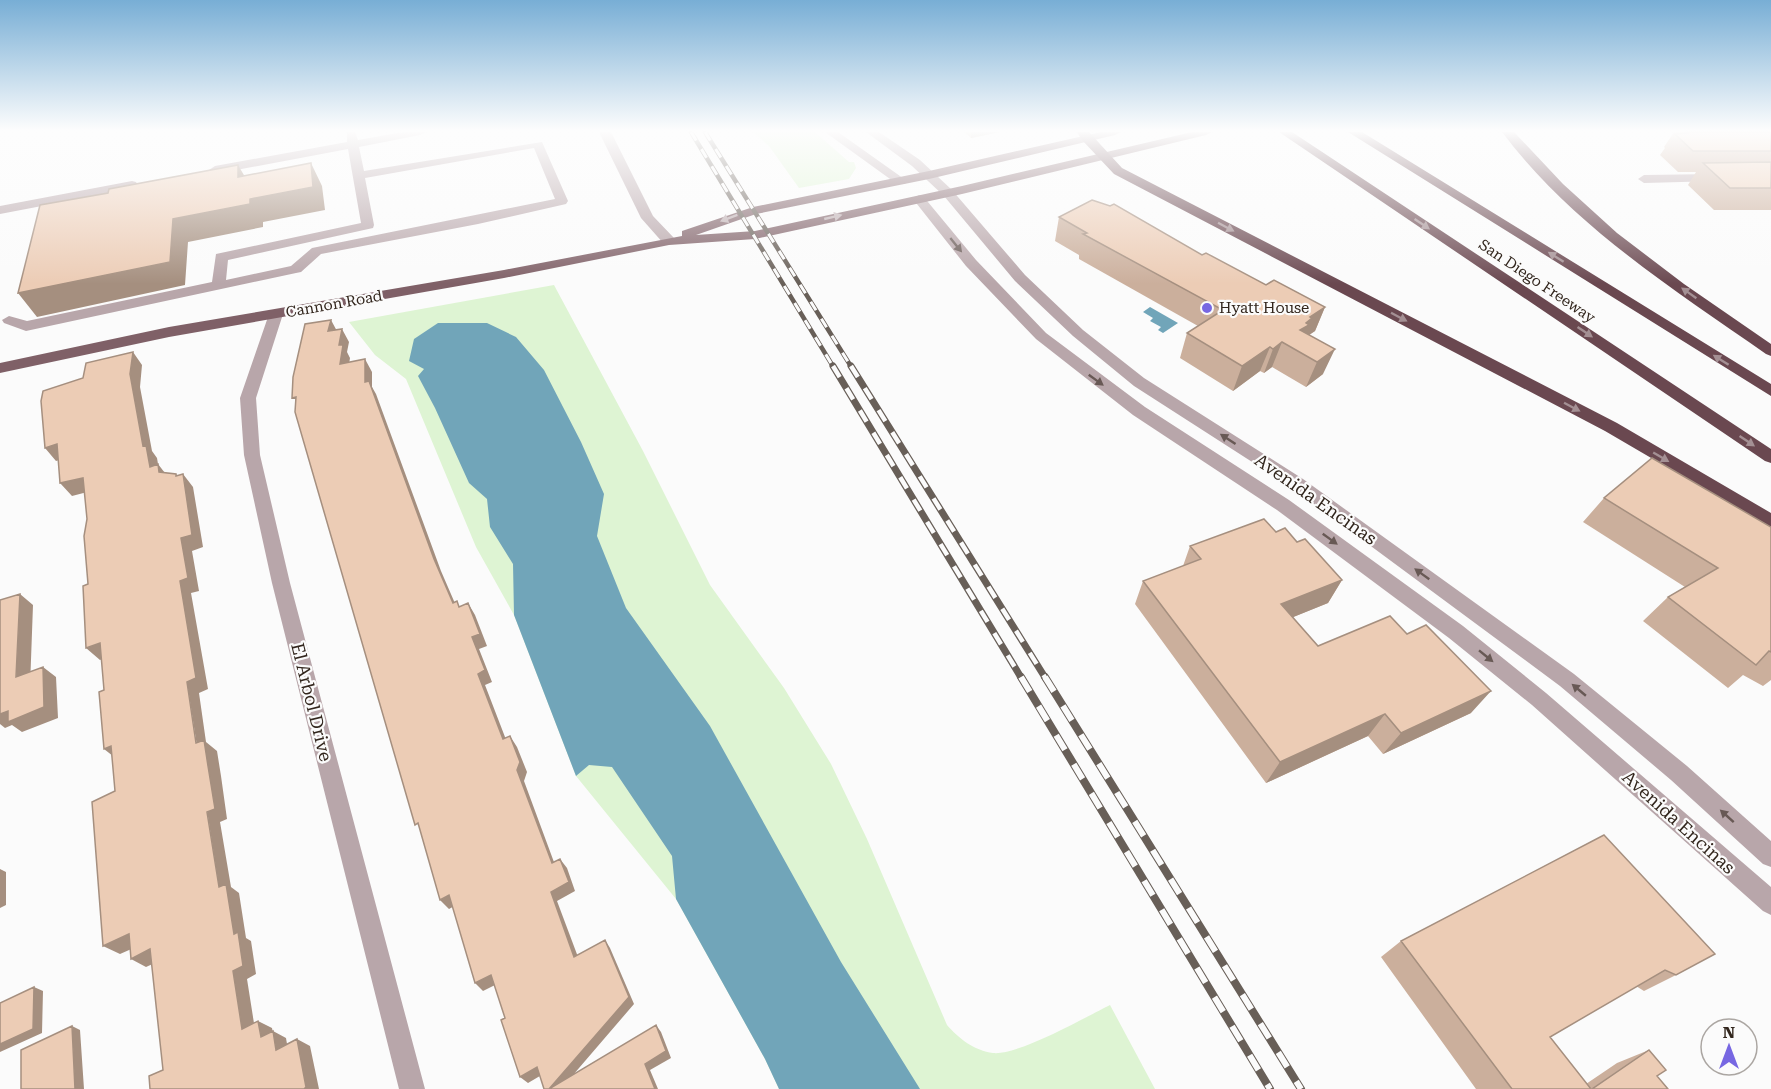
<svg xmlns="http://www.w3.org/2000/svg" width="1771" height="1089" viewBox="0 0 1771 1089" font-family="'Roboto Serif',serif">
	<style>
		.green { fill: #def4d3 }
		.water { fill: #71a5b9 }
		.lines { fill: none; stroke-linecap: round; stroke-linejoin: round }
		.minor { fill: #b8a6aa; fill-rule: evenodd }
		.major { fill: #7f6067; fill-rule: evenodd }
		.highway { fill: #6a4850; fill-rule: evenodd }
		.rail-far2-casing { stroke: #685f58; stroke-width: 4.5 }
		.rail-far1-casing { stroke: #685f58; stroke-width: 7 }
		.rail-casing { stroke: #685f58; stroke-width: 8 }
		.rail-far2 { stroke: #fbfbfb; stroke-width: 3; stroke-dasharray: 10; stroke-linecap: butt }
		.rail-far1 { stroke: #fbfbfb; stroke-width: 4.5; stroke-dasharray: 13; stroke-linecap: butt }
		.rail { stroke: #fbfbfb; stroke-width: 6; stroke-dasharray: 17; stroke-linecap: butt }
		.wall { fill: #cbaf9c }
		.shaded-wall { fill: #a58f7f }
		.building { fill: #ecccb5; stroke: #a58f7f; stroke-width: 1.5 }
		.oneway { fill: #bdaeb1 }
		.oneway2 { fill: #a49094 }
		.oneway3 { fill: #685955 }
		.poi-dot { fill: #7767e2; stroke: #fbfbfb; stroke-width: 2 }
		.labels { text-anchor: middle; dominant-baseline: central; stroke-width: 4.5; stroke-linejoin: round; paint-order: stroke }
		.far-street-label { font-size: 15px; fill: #32261d; stroke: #fbfbfb }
		.far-poi-label { font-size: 15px; fill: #32261d; stroke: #fbfbfb; text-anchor: start }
		.street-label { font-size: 18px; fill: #32261d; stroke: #fbfbfb }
	</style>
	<rect width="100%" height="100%" fill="#fbfbfb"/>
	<!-- green -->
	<path class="green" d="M 753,132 L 815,132 L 849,162 L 854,162 L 856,168 L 849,179 L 799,188 L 769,146 Z
		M 554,285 L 643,451 L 710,585 L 784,688 L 831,764 L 867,839 L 947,1025 C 958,1038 975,1051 993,1053 C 1017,1056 1086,1017 1110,1005 L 1155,1089 L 779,1089 L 765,1059 L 676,899 L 576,776 L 514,615 L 476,547 L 406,379 L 375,355 L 349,322 Z"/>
	<!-- water -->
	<path class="water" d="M 1150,307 L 1178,323 L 1163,333 L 1158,330 L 1161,327 L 1150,321 L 1153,318 L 1143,312 Z
		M 438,323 L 487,323 L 516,337 L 544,370 L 581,442 L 604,494 L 597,536 L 626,608 L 710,726 L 841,962 L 920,1089 L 779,1089 L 765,1059 L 676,899 L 672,856 L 612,767 L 589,765 L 576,776 L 514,615 L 513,564 L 490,527 L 487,499 L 469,483 L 435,408 L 418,376 L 424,369 L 409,361 L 414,339 Z"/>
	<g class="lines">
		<!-- minor -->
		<path class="minor" d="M 347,132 L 355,132 L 358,140 L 403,132 L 426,132 L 420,135 L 359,147 L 364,171 L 542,142 L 568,201 L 566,204 L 478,224 L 321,254 L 301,272 L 296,273 L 26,331 L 4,323 L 2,320 L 9,316 L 27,321 L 212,282 L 216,254 L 361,223 L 348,149 L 215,174 L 209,170 L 215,166 L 347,142 ZM 534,148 L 555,199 L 317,247 L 312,248 L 291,266 L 226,280 L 228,260 L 373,228 L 374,225 L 365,178 Z
			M 599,132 L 611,132 L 653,216 L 674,238 L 676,241 L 674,244 L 664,244 L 641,218 Z
			M 825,132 L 838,132 L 907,181 L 905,184 L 897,184 Z
			M 866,132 L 879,132 L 920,160 L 952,190 L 1025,275 L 1083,330 L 1144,378 L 1303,479 L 1574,674 L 1687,766 L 1771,841 L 1771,867 L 1763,864 L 1671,780 L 1560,686 L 1291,487 L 1134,386 L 1073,336 L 1015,281 L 944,196 L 912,166 Z
			M 1715,174 L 1721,178 L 1719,181 L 1644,183 L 1638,179 L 1644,175 Z
			M 132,181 L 136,182 L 138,185 L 136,188 L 0,214 L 0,206 Z
			M 919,195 L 923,196 L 976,260 L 1046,333 L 1145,407 L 1289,500 L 1463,626 L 1546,693 L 1771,887 L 1771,915 L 1763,911 L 1532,705 L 1449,638 L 1277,510 L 1133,415 L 1036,339 L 966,266 L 913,199 Z
			M 276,310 L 283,314 L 256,398 L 260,455 L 290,583 L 425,1089 L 399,1089 L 272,583 L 244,455 L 240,398 L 269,314 Z"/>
		<!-- major -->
		<path class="major" d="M 1101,132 L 1121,132 L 1115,135 L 929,179 L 756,214 L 696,235 L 755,231 L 962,186 L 1192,132 L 1212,132 L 1206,135 L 962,194 L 755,239 L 669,245 L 504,278 L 169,337 L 0,373 L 0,363 L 169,327 L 504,270 L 682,236 L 682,231 L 753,207 L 929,171 Z"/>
		<!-- highway -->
		<path class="highway" d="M 1077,132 L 1089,132 L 1122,168 L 1617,423 L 1771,513 L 1771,528 L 1605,431 L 1114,174 L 1082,140 Z
			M 1279,132 L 1292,132 L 1771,449 L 1771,463 L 1765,461 Z
			M 1348,132 L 1362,132 L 1771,384 L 1771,396 Z
			M 1502,132 L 1514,132 L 1563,184 L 1617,233 L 1684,284 L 1771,344 L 1771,356 L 1766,354 C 1673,289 1572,225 1502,132 Z"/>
		<!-- rail-far2 casing -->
		<g class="rail-far2-casing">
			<path id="rail-far2" d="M 691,132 L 834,368
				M 705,132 L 852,368"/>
		</g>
		<!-- rail-far1 casing -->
		<g class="rail-far1-casing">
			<path id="rail-far1" d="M 833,366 L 1022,679
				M 851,366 L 1046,679"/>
		</g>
		<!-- rail casing -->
		<g class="rail-casing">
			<path id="rail" d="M 1021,677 L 1270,1089
				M 1045,677 L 1301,1089"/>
		</g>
		<!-- rail-far2 -->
		<use href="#rail-far2" class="rail-far2"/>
		<!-- rail-far1 -->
		<use href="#rail-far1" class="rail-far1"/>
		<!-- rail -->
		<use href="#rail" class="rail"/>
	</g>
	<!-- wall -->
	<path class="wall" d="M 964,132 L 1000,132 L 971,138 Z
		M 1674,132 L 1771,132 L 1771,210 L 1714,210 L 1688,185 L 1696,172 L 1678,172 L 1660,155 L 1665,148 L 1664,147 Z
		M 1059,217 L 1202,255 L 1266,285 L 1325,307 L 1315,331 L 1309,335 L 1323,374 L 1306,387 L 1272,367 L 1264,373 L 1260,371 L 1233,391 L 1180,358 L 1187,333 L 1198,326 L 1079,259 L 1079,255 L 1055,241 Z
		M 1604,498 L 1771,527 L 1771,680 L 1763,686 L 1743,675 L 1728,688 L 1643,621 L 1668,597 L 1685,587 L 1583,522 Z
		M 1276,532 L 1297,542 L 1342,580 L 1328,603 L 1293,617 L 1318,646 L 1471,713 L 1383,754 L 1368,736 L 1266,783 L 1135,604 L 1143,581 L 1183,566 L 1190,546 Z
		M 1604,835 L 1676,975 L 1644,991 L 1636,986 L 1550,1037 L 1586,1084 L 1617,1063 L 1649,1050 L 1657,1076 L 1668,1089 L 1476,1089 L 1381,957 L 1401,941 Z"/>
	<!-- shaded-wall -->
	<path class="shaded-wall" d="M 971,132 L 1000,132 L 971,138 Z
		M 311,163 L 322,186 L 325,210 L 263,222 L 263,227 L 188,242 L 185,285 L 37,317 L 18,293 L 173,219 L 238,177 L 238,165 L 251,187 Z
		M 1325,307 L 1315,331 L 1303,339 L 1300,330 L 1310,317 Z
		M 331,320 L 338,333 L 328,331 Z
		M 342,329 L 349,342 L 347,352 L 350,358 L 347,377 L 340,364 L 339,345 Z
		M 1282,342 L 1272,367 L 1264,373 L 1273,349 Z
		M 1270,347 L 1260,371 L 1233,391 L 1242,366 Z
		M 1335,349 L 1323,374 L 1306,387 L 1317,362 Z
		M 133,352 L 142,365 L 140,387 L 152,451 L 157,458 L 158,464 L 168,477 L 150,467 L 143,446 L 130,374 Z
		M 365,359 L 372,372 L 372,387 L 376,394 L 441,571 L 460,615 L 453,603 L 434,559 L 365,382 Z
		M 57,444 L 69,457 L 56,461 L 45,448 Z
		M 176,474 L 185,485 L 183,474 L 193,487 L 203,547 L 192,551 L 199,591 L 191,593 L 208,689 L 199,693 L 206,742 L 217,751 L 221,776 L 227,819 L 220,822 L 231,887 L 239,893 L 246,938 L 251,941 L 256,974 L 247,979 L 256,1036 L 242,1029 L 233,971 L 234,934 L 219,887 L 187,682 L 180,581 L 181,538 Z
		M 83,478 L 95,490 L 72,496 L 60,483 Z
		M 1342,580 L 1328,603 L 1269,627 L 1281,604 Z
		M 20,594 L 33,605 L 30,687 L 16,677 Z
		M 468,603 L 475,615 L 487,646 L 479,649 L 492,682 L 485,685 L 510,750 L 503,739 L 478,674 L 472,637 Z
		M 100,643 L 113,655 L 100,660 L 86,648 Z
		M 43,667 L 56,677 L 58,718 L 22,732 L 12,725 L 5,728 L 0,724 L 0,714 Z
		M 1491,691 L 1471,713 L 1383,754 L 1401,733 Z
		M 1385,714 L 1368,736 L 1266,783 L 1280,762 Z
		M 510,736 L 517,747 L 527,772 L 524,781 L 558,873 L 552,863 L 517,770 Z
		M 111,746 L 118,760 L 104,749 Z
		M 560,859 L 567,868 L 575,891 L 557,901 L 581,965 L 574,957 L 551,892 Z
		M 0,869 L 6,872 L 6,905 L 0,908 Z
		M 449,895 L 458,904 L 449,909 L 440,900 Z
		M 129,934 L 145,943 L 120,954 L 103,946 Z
		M 605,940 L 610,948 L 634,1004 L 561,1089 L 549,1089 Z
		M 150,949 L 166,958 L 146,967 L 131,959 Z
		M 491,975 L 499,983 L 483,991 L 475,983 Z
		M 34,987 L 43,991 L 42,1033 L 0,1052 L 0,1044 Z
		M 258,1021 L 272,1028 L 275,1044 L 261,1037 Z
		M 656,1025 L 661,1032 L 671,1058 L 650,1070 L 658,1089 L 655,1089 L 645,1064 Z
		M 72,1026 L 80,1030 L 84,1089 L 75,1089 Z
		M 273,1031 L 286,1038 L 289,1056 L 276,1050 Z
		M 297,1039 L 310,1046 L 319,1089 L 304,1089 Z
		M 537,1067 L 545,1073 L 528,1083 L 520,1077 Z"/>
	<!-- building -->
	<path class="building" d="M 1685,132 L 1771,132 L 1771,151 L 1693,151 L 1675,134 L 1687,133 Z
		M 1771,162 L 1771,188 L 1730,188 L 1703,163 Z
		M 311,163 L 313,187 L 250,199 L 250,204 L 173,219 L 170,262 L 18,293 L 40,205 L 108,193 L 109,189 L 238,165 L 238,177 Z
		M 1092,200 L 1110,206 L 1114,204 L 1202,255 L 1206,253 L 1266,285 L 1274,280 L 1325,307 L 1310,317 L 1312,318 L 1306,323 L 1309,325 L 1300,330 L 1335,349 L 1317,362 L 1282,342 L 1273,349 L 1270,347 L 1242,366 L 1187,333 L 1223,310 L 1083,234 L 1087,233 L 1059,217 Z
		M 331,320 L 328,331 L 342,329 L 339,345 L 343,345 L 340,364 L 365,359 L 365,382 L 369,381 L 434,559 L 453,603 L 457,601 L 459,607 L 468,603 L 480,634 L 472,637 L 485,670 L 478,674 L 503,739 L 510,736 L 520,762 L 517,770 L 552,863 L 560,859 L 569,882 L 551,892 L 574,957 L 605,940 L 629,997 L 549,1089 L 544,1089 L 537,1067 L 520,1077 L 501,1020 L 505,1018 L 491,975 L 475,983 L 449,895 L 440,900 L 418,823 L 415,825 L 295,412 L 296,397 L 292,398 L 293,377 L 305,324 Z
		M 133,352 L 130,374 L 143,446 L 146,445 L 150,467 L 158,464 L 159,472 L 176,474 L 176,476 L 183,474 L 186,494 L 192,535 L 181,538 L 188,578 L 180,581 L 196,678 L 187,682 L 196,743 L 204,740 L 208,766 L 215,809 L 207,812 L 219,887 L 226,884 L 234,934 L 238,932 L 243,966 L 233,971 L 242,1029 L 258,1021 L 261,1037 L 273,1031 L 276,1050 L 297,1039 L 306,1087 L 304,1089 L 150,1089 L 149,1076 L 163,1070 L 150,949 L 131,959 L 129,934 L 103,946 L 92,802 L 115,791 L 111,746 L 104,749 L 99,692 L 104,690 L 100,643 L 86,648 L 83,586 L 88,584 L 84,536 L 87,519 L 83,478 L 60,483 L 57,444 L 45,448 L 41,401 L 43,391 L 83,378 L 86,363 Z
		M 1652,458 L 1771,527 L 1771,652 L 1769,651 L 1756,665 L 1668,597 L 1718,568 L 1604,498 Z
		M 1264,519 L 1276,532 L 1285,528 L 1297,542 L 1305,539 L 1342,580 L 1281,604 L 1318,646 L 1390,616 L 1407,634 L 1426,625 L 1491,691 L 1401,733 L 1385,714 L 1280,762 L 1143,581 L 1201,559 L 1190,546 Z
		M 20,594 L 16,677 L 43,667 L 44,707 L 8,722 L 8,711 L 0,714 L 0,600 Z
		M 1604,835 L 1715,954 L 1676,975 L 1665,970 L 1550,1037 L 1591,1089 L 1512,1089 L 1401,941 Z
		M 34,987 L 33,1029 L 0,1044 L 0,1003 Z
		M 656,1025 L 666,1051 L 645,1064 L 655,1089 L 549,1089 Z
		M 72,1026 L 75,1089 L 21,1089 L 21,1050 Z
		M 1649,1050 L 1666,1070 L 1657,1076 L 1668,1089 L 1592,1089 Z"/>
	<!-- one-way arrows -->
	<defs><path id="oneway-solid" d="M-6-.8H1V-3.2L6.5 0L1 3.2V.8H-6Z" transform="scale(1.5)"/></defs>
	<g class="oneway">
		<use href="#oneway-solid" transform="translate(833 217) rotate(-13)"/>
		<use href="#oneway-solid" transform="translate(729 218) rotate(159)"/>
	</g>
	<g class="oneway2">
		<use href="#oneway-solid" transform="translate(1422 224) rotate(34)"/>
		<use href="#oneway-solid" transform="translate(1226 227) rotate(28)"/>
		<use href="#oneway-solid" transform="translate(1556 257) rotate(-148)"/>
		<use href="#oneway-solid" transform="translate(1689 293) rotate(-145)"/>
		<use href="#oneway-solid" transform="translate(1399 317) rotate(28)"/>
		<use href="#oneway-solid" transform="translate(1585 332) rotate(34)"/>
		<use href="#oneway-solid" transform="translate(1721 360) rotate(-148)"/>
		<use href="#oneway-solid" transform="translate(1572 407) rotate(28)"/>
		<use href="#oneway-solid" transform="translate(1747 441) rotate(34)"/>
		<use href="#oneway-solid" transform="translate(1661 457) rotate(30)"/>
	</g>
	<g class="oneway3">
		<use href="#oneway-solid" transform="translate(956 245) rotate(51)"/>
		<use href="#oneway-solid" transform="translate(1096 380) rotate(36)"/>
		<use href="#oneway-solid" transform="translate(1228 439) rotate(-147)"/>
		<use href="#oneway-solid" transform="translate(1330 539) rotate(36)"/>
		<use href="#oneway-solid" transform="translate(1422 574) rotate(-144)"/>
		<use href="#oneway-solid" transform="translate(1486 656) rotate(39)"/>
		<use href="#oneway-solid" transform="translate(1579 690) rotate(-140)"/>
		<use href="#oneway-solid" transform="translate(1727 816) rotate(-138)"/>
	</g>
	<!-- sky -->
	<linearGradient id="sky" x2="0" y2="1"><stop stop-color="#78aed5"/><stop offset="0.46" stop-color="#fdfdfd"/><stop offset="1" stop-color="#fdfdfd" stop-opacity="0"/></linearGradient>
	<rect width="1771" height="284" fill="url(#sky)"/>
	<!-- markers -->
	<circle class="poi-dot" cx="1207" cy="308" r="6"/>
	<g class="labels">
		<!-- far-street labels -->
		<g class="far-street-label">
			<text transform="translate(1537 281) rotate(34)">San Diego Freeway</text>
			<text transform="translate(334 304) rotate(-10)">Cannon Road</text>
		</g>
		<!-- far-poi labels -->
		<g class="far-poi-label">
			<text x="1219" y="308">Hyatt House</text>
		</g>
		<!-- street labels -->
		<g class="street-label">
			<text transform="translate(1316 499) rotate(35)">Avenida Encinas</text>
			<text transform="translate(312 702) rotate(76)">El Arbol Drive</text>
			<text transform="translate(1679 822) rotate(42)">Avenida Encinas</text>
		</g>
	</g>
	<!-- north arrow -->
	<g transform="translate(1729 1047)"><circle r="28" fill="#fbfbfb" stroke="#aba6a2" stroke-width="1.5"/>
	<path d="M0-4.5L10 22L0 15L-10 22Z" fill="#7767e2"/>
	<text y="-9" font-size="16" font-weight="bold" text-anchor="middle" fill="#32261d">N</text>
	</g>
</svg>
